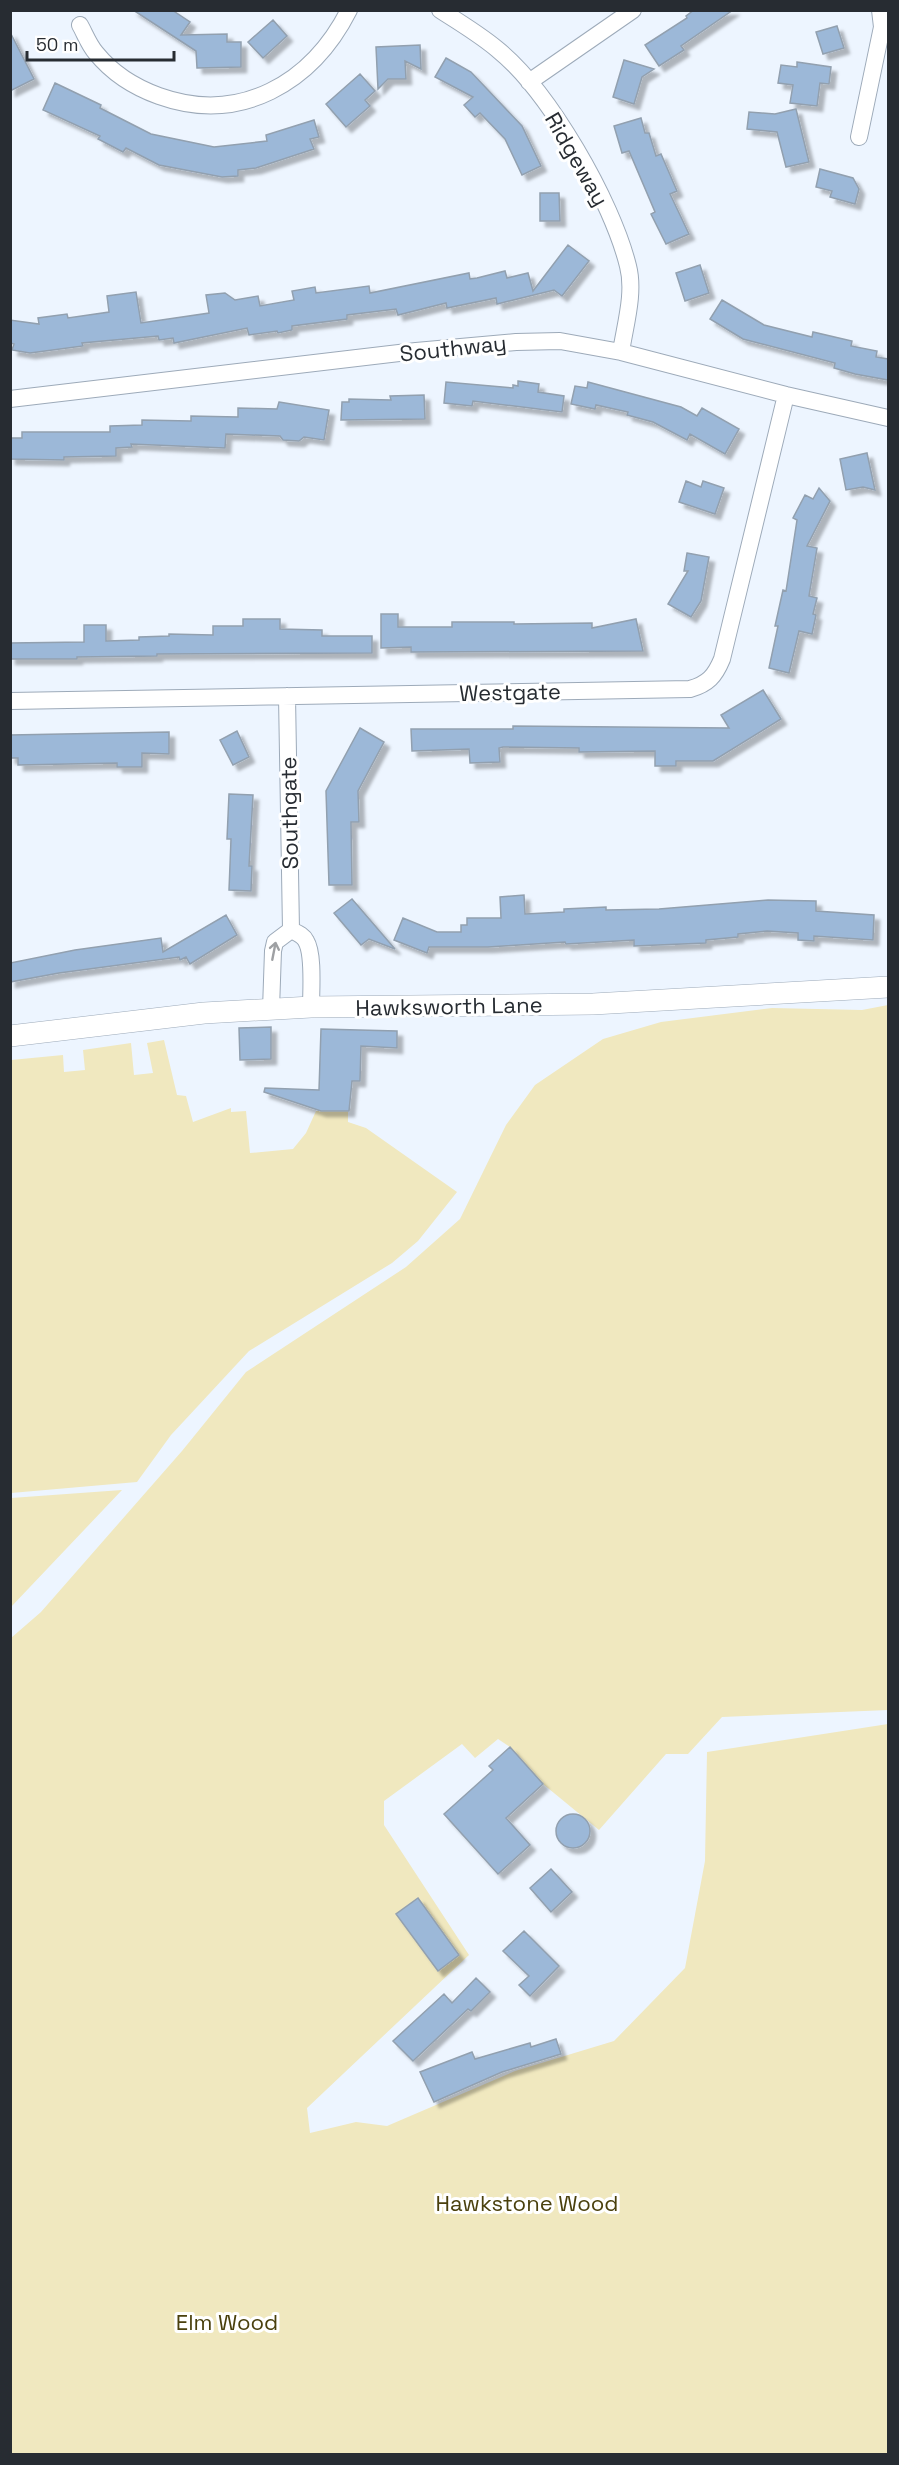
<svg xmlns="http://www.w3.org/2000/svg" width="899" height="2465" viewBox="0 0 899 2465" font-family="'Space Grotesk',sans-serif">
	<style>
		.green { fill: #f0e8bf }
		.building { fill: #9cb8d8; stroke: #92a0af; stroke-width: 1.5; filter: url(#shadow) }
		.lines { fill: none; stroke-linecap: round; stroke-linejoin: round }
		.minor-casing { stroke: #9daab9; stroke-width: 18 }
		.tertiary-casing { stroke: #9daab9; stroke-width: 22 }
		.minor { stroke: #fff; stroke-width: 16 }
		.tertiary { stroke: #fff; stroke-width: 21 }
		.oneway { stroke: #9ea0a3 }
		.labels { text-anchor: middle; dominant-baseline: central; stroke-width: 6; stroke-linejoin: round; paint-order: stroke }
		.street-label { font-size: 22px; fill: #272c32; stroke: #fff }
		.park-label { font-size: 22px; fill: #4a400d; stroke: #fff }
	</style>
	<defs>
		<filter id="shadow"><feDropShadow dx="5.5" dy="5.5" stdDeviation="1.5" flood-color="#0004"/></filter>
	</defs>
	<rect width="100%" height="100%" fill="#edf5ff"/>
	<!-- green -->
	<path class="green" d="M 888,1005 L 888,1710 L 722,1717 L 688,1754 L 666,1754 L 599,1830 L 543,1784 L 510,1747 L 498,1739 L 475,1758 L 462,1744 L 384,1801 L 384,1825 L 469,1955 L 307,2108 L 310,2133 L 356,2122 L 387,2126 L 515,2071 L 614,2041 L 685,1968 L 705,1861 L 707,1752 L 888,1724 L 888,2454 L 11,2454 L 11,1638 L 41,1612 L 182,1451 L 246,1372 L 406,1267 L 460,1219 L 506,1125 L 535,1085 L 603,1039 L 661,1022 L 772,1008 L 862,1010 Z
		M 164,1040 L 177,1095 L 186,1096 L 193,1122 L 231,1108 L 231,1112 L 246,1111 L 250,1153 L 293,1149 L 306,1133 L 316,1111 L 348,1111 L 348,1122 L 366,1128 L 457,1192 L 418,1241 L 392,1263 L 249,1351 L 171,1435 L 137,1482 L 11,1493 L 11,1060 L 63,1055 L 64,1072 L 85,1070 L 83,1050 L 131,1043 L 134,1075 L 153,1073 L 147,1043 Z
		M 122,1490 L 11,1607 L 11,1498 Z"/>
	<!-- building -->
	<path class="building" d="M 133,10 L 172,10 L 190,22 L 181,35 L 227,34 L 227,42 L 241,42 L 241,67 L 197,68 L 196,51 Z
		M 694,10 L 733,10 L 681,46 L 684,50 L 659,66 L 645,45 L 687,18 L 686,16 Z
		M 273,20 L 287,36 L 263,58 L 248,42 Z
		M 837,26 L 844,48 L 823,54 L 816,32 Z
		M 10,32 L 34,79 L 10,91 Z
		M 420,45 L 421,69 L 405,61 L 406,79 L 388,79 L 378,89 L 376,47 Z
		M 446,58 L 471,72 L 522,126 L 541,166 L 522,175 L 505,139 L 480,113 L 475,117 L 464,105 L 473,97 L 435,77 Z
		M 624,60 L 654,69 L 642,77 L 634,104 L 613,97 Z
		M 797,62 L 831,67 L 829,84 L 820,83 L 817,106 L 790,103 L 793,85 L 778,83 L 781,65 L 797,67 Z
		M 360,74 L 375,91 L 365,100 L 370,106 L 346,127 L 326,104 Z
		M 55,83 L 101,105 L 100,108 L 151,134 L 214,147 L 267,141 L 266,135 L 314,120 L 319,137 L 310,139 L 314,149 L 256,168 L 238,170 L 238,176 L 222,177 L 159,165 L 126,148 L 123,152 L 98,139 L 100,136 L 43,110 Z
		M 796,109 L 809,162 L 786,167 L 777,132 L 747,129 L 749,112 L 775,114 Z
		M 641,118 L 645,133 L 649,133 L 656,156 L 661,154 L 677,191 L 670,194 L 689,234 L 666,244 L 651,214 L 655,212 L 629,151 L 622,153 L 614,126 Z
		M 820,169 L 853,178 L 859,189 L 855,204 L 830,197 L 832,191 L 816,187 Z
		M 540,193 L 559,193 L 560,221 L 540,221 Z
		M 568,245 L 589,261 L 562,296 L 554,290 L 497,304 L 496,298 L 447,308 L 446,303 L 398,315 L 396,309 L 347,315 L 347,319 L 292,326 L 292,330 L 278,333 L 277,331 L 249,335 L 247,328 L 174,343 L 173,338 L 159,340 L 158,336 L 82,343 L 83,346 L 30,353 L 12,350 L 14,344 L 10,343 L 10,320 L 39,324 L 38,318 L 67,314 L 68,318 L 109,312 L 107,296 L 136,292 L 141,323 L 209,313 L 206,295 L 225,293 L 235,300 L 258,296 L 260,306 L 294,300 L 292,291 L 315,287 L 316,293 L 369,286 L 370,293 L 469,273 L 470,279 L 477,278 L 505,271 L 507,278 L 528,273 L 533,291 Z
		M 700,265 L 709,293 L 685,301 L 676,273 Z
		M 722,300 L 764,325 L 812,337 L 813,332 L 852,341 L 851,346 L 877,351 L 876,357 L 888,359 L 888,380 L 855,374 L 834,368 L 835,363 L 743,339 L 710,319 Z
		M 518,381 L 539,384 L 538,392 L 564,396 L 562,412 L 473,401 L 472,406 L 444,403 L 446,382 L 513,388 L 513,385 L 518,386 Z
		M 588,382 L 681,407 L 697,416 L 702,408 L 739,429 L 725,454 L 690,434 L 687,440 L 653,422 L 627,415 L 628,412 L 596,405 L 595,409 L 571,404 L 575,386 L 587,388 Z
		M 424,395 L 425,419 L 341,420 L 342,402 L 349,402 L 349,399 L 391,400 L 390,396 Z
		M 279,402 L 329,410 L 324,440 L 304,437 L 299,441 L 283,440 L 280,436 L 226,434 L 225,448 L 131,444 L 132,447 L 116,448 L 116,456 L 64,457 L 64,460 L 10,459 L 10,438 L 22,438 L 22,432 L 110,432 L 110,426 L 142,425 L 142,420 L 191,421 L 191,416 L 238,417 L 238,408 L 277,409 Z
		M 867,453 L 875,490 L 863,487 L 846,490 L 840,459 Z
		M 686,481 L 701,487 L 703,481 L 724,488 L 715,514 L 679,502 Z
		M 819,488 L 830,501 L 807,546 L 817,548 L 809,596 L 817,598 L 813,614 L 816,615 L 812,634 L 799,631 L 789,673 L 769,668 L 778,626 L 775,626 L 783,590 L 786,591 L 797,520 L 793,518 L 805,495 L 813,499 Z
		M 687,553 L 709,557 L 701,601 L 691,617 L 668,604 L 688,571 L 684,571 Z
		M 381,614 L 398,614 L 398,627 L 452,627 L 452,622 L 514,622 L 514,624 L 592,623 L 592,628 L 636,619 L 643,651 L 411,652 L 411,647 L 381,648 Z
		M 243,619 L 280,619 L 280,629 L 322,630 L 322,636 L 372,636 L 372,653 L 157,654 L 157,656 L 77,657 L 77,659 L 10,659 L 10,643 L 84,642 L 84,625 L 106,625 L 106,641 L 139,640 L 139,637 L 169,636 L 169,634 L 213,635 L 213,626 L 243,626 Z
		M 763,690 L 781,719 L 713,761 L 676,761 L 676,766 L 655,766 L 655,751 L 579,752 L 579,748 L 503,747 L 499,748 L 500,762 L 470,763 L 469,749 L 412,751 L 411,729 L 513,729 L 513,726 L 729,728 L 721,715 Z
		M 360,728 L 384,742 L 358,791 L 359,822 L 351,822 L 352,885 L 329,885 L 326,791 Z
		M 237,731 L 249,757 L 233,765 L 220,740 Z
		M 169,732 L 169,754 L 142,753 L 142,767 L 117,767 L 117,763 L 18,765 L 18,758 L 10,758 L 10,735 Z
		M 229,794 L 253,795 L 249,866 L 252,866 L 251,891 L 229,890 L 231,839 L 227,839 Z
		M 524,895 L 525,914 L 564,912 L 564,909 L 606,907 L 606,910 L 659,909 L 768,900 L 816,901 L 816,911 L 874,915 L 873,940 L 814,936 L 814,941 L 798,940 L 798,933 L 767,931 L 738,934 L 738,937 L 706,940 L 706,943 L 634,946 L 634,940 L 566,944 L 565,942 L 488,947 L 429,947 L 427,953 L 394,940 L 403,918 L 437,932 L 461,932 L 461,925 L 467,925 L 467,918 L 501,918 L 500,897 Z
		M 352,899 L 395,949 L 369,939 L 361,945 L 334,913 Z
		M 226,915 L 237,935 L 190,964 L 186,957 L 180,960 L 179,957 L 59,973 L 10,982 L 10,963 L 75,950 L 161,938 L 163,952 Z
		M 271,1027 L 271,1059 L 240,1060 L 239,1028 Z
		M 321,1029 L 397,1031 L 397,1048 L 361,1046 L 360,1081 L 352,1081 L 349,1111 L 321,1111 L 264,1092 L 265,1088 L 319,1090 Z
		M 510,1747 L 543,1784 L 506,1818 L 530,1845 L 498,1874 L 444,1814 L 493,1770 L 489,1766 Z
		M556 1831a17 17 0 1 1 34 0a17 17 0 1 1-34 0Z
		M 551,1869 L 572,1892 L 551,1912 L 530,1888 Z
		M 418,1898 L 459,1955 L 438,1971 L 396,1914 Z
		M 524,1931 L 559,1966 L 530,1996 L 519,1985 L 529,1976 L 503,1951 Z
		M 476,1978 L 490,1992 L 471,2011 L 468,2009 L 413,2061 L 393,2041 L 444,1994 L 452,2003 Z
		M 556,2039 L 561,2054 L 502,2072 L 434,2102 L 420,2072 L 472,2052 L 475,2059 L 530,2043 L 531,2047 Z"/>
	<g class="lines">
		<!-- minor casing -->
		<g class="minor-casing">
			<path id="minor" d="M 440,10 C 459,22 479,34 497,49 C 549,91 612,201 628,266 C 635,293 625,325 621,352
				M 80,25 C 85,34 89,45 96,53 C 113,74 134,87 159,96 C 240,125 312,83 349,10
				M 529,82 L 633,10
				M 859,137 L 882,27 L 880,10
				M 10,399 L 416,351 L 516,342 L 560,341 L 621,352 L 786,395 L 888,418
				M 287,696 L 291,930
				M 10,701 L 690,689 C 708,684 715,676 722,659 L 786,395
				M 271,1009 L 273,951 L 275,942 L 291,930 C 297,933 303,935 306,941 C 314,954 311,991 311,1007"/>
		</g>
		<!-- tertiary casing -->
		<g class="tertiary-casing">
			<path id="tertiary" d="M 10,1036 L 204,1013 L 311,1007 L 593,1004 L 888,987"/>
		</g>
		<!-- minor -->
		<use href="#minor" class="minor"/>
		<!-- tertiary -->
		<use href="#tertiary" class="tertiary"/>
	</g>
	<!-- one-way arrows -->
	<defs><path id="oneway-shaft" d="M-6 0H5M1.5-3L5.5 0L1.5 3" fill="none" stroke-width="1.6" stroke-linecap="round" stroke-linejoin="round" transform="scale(1.5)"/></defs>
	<use class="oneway" href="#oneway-shaft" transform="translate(274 951) rotate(-79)"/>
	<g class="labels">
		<!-- street labels -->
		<g class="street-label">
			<text transform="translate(577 159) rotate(60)">Ridgeway</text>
			<text transform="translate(453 348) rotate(-6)">Southway</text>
			<text transform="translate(510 692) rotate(-1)">Westgate</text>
			<text transform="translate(289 813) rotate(-91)">Southgate</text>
			<text transform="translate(449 1006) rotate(-1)">Hawksworth Lane</text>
		</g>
		<!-- park labels -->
		<g class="park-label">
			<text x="527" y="2203">Hawkstone Wood</text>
			<text x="227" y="2322">Elm Wood</text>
		</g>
	</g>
	<!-- border -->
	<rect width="899" height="2465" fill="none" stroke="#272c32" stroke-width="24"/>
	<!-- scale -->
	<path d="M27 51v9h147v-9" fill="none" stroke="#272c32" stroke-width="3"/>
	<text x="36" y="51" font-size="18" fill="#272c32" stroke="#ffffff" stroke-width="4.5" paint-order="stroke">50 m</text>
</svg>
